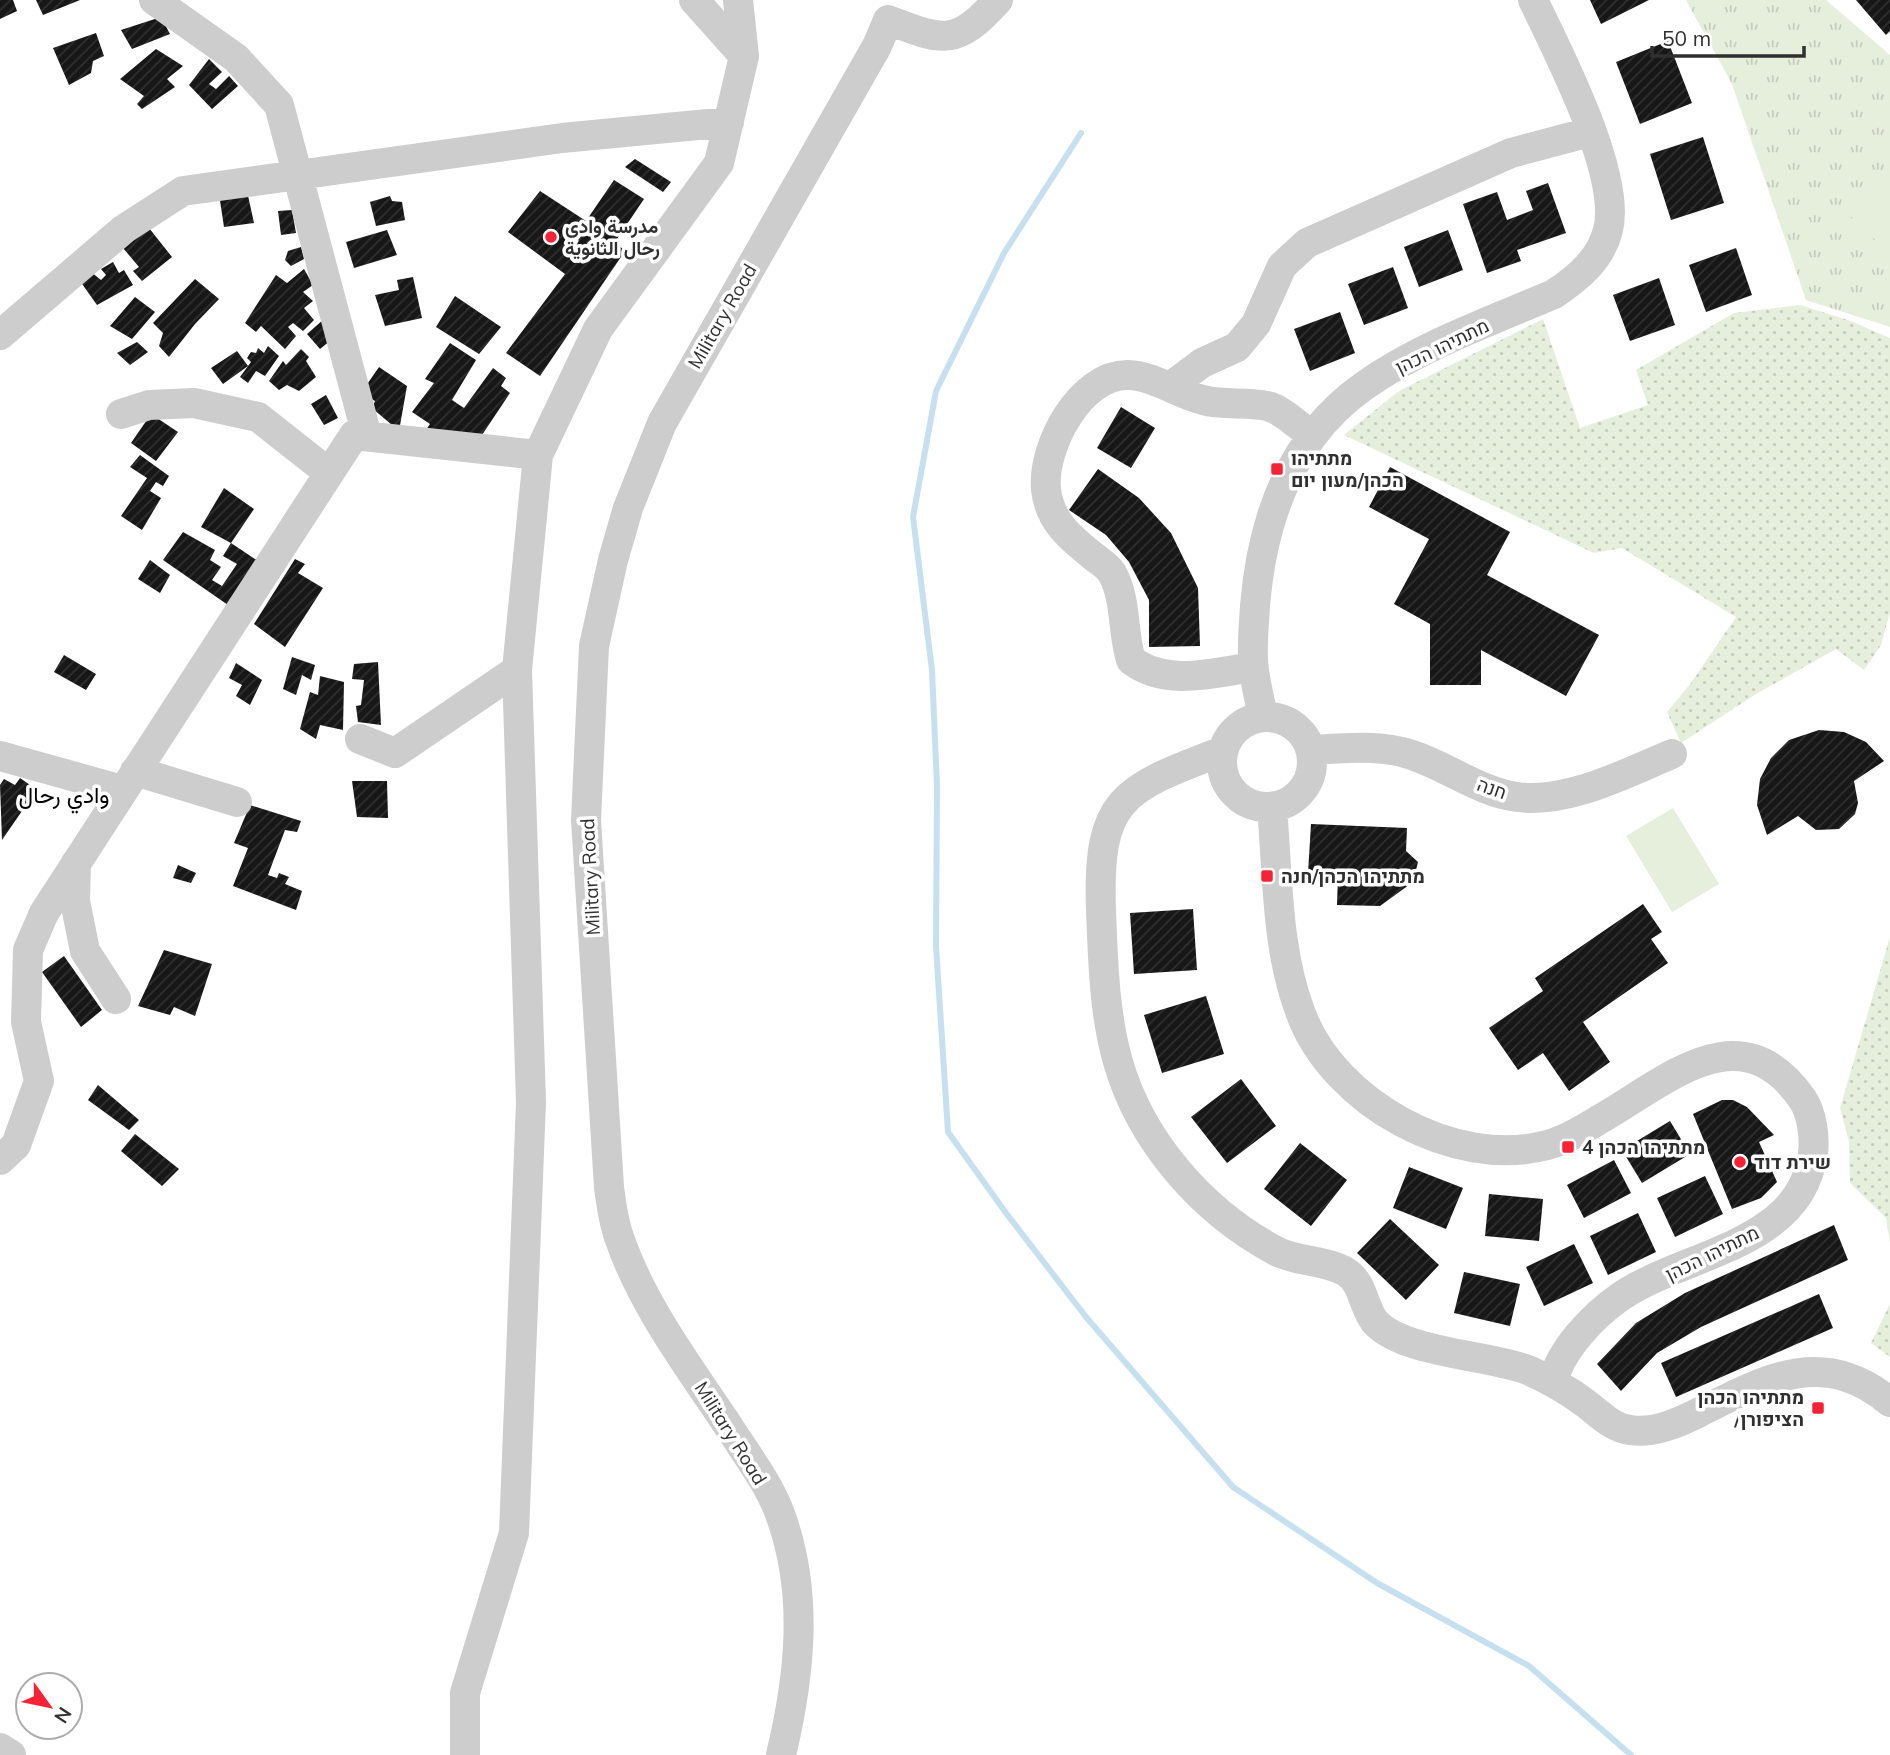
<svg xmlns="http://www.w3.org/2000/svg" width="1890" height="1755" viewBox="0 0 1890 1755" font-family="Mulish,Vazirmatn,Heebo,sans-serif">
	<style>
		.grass { fill: url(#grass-dots) }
		.park { fill: url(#park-tufts) }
		.pitch { fill: #e6eedc }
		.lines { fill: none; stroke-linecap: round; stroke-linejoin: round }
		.stream { stroke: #c7e0f0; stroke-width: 6 }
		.building { fill: url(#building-hatch) }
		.minor { stroke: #cdcdcd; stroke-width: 30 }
		.poi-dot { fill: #f62235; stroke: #fff; stroke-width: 2.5 }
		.labels { text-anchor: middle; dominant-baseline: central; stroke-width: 7; stroke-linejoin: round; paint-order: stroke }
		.poi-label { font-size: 19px; font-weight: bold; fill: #303030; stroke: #fff; text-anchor: start }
		.street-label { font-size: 19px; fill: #303030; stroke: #fff }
		.quarter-label { font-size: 23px; fill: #000; stroke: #fff }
	</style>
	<defs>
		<pattern id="grass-dots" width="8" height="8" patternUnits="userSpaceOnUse" patternTransform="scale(1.75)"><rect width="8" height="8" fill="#e6eedc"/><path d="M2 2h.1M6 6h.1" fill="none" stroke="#c6ccbd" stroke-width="1.8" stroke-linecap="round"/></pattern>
		<pattern id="park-tufts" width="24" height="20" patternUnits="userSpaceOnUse" patternTransform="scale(1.75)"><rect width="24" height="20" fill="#e6eedc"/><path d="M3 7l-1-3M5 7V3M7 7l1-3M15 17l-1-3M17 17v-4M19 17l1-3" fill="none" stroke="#c6ccbd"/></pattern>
		<pattern id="building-hatch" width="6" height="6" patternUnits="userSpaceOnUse" patternTransform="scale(1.75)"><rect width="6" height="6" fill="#171717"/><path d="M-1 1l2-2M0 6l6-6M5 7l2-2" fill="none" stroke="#303030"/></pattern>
	</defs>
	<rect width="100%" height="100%" fill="#fff"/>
	<!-- grass -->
	<path class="grass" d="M 1800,305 L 1848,320 L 1890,338 L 1890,612 L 1881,645 L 1864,670 L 1836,649 L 1756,694 L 1681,743 L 1667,712 L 1691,683 L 1736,617 L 1622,548 L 1594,553 L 1344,435 L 1399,391 L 1543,319 L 1580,428 L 1648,405 L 1636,370 L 1734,313 Z
		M 1890,937 L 1890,1242 L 1886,1218 L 1850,1183 L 1849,1142 L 1840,1108 Z
		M 1890,1304 L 1890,1357 L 1871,1343 Z"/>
	<!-- park -->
	<path class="park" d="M 1686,0 L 1826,0 L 1890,55 L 1890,327 L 1806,300 L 1732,84 Z"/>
	<!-- pitch -->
	<path class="pitch" d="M 1890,162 L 1890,242 L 1886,247 L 1849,222 Z
		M 1673,808 L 1719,884 L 1672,912 L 1626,836 Z"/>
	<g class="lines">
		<!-- stream -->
		<path class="stream" d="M 1081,133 L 1004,253 L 936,391 L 913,517 L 932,670 L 937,786 L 936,946 L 948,1132 L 1006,1213 L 1086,1317 L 1233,1487 L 1377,1583 L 1529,1666 L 1631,1755"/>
	</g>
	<!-- building -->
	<path class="building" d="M 0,0 L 13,0 L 17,11 L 0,19 Z
		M 36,0 L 80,0 L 43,15 Z
		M 1590,0 L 1649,0 L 1601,24 Z
		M 1856,0 L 1890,0 L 1890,31 L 1886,35 Z
		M 161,17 L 170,34 L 132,49 L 121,30 Z
		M 96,33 L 104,56 L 93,61 L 91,73 L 69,85 L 53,48 Z
		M 1668,41 L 1692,103 L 1640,124 L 1616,62 Z
		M 156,49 L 183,66 L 167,79 L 175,87 L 142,109 L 137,104 L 144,96 L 120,79 Z
		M 209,59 L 222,72 L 209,84 L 216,89 L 229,76 L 238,86 L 212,109 L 189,85 Z
		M 1703,137 L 1724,203 L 1671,220 L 1650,154 Z
		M 635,159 L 671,182 L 663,192 L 625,167 Z
		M 614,180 L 644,199 L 615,242 L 625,251 L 540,376 L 506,353 L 565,274 L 508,232 L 540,191 L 586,221 Z
		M 1548,183 L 1566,233 L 1517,250 L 1521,261 L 1487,273 L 1463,204 L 1497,192 L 1507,220 L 1533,210 L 1526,191 Z
		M 247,191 L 254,223 L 224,227 L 219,194 Z
		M 390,196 L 392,201 L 402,202 L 405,220 L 376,226 L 370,202 Z
		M 292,210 L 296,233 L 281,235 L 278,211 Z
		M 149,228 L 172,257 L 142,281 L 133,271 L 139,267 L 123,248 Z
		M 387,230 L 397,255 L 354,268 L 346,242 Z
		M 1448,230 L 1463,270 L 1419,287 L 1404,247 Z
		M 301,247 L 304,259 L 291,266 L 285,260 L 288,251 Z
		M 1736,248 L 1752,295 L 1706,312 L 1689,265 Z
		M 113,262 L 119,273 L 124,270 L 133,285 L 97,305 L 80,281 L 91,272 L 101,280 L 106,275 L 101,269 Z
		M 1393,267 L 1408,308 L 1364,325 L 1348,284 Z
		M 304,269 L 313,285 L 303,292 L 313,301 L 304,308 L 314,320 L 303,331 L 293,323 L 288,327 L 296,336 L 285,349 L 261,326 L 256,332 L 245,323 L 276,275 L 287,283 Z
		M 413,277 L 422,318 L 385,326 L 375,295 L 399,290 L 397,280 Z
		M 1659,278 L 1675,325 L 1630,341 L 1613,295 Z
		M 195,279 L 219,299 L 195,324 L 169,357 L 159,346 L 163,333 L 153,323 Z
		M 455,296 L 501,327 L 479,354 L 436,327 Z
		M 135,297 L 155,312 L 132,339 L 110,326 Z
		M 1340,312 L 1355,353 L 1310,371 L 1294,329 Z
		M 324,319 L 336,336 L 320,349 L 307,334 Z
		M 137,342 L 148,352 L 130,365 L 117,353 Z
		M 450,343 L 476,360 L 452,400 L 464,408 L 493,368 L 506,378 L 501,386 L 510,393 L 474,447 L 425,431 L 430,424 L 412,412 L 434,383 L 425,379 Z
		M 268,346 L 279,356 L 265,376 L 256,371 L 248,383 L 240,377 L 251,362 L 247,358 L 251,352 L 256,353 L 258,348 L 264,353 Z
		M 301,349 L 309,357 L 306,361 L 316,377 L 299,391 L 287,385 L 279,390 L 269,381 L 283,361 L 286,365 Z
		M 237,351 L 248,366 L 223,384 L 211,368 Z
		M 379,367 L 407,386 L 399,431 L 372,408 L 375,401 L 361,393 Z
		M 326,395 L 338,418 L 324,425 L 311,404 Z
		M 1121,407 L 1155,428 L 1131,468 L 1097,448 Z
		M 151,414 L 178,432 L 156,461 L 131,443 Z
		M 140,455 L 169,476 L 163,486 L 156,482 L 150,491 L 161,498 L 142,530 L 121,516 L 147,478 L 130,467 Z
		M 1390,467 L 1510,532 L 1487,575 L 1599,635 L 1566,696 L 1481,650 L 1481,685 L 1430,685 L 1430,624 L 1394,604 L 1429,539 L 1369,507 Z
		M 1098,469 L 1139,498 L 1171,533 L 1198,588 L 1200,646 L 1149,647 L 1149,600 L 1129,562 L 1106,535 L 1069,510 Z
		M 224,488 L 254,509 L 231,543 L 201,527 Z
		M 183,532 L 215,550 L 210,560 L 221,567 L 212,580 L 222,586 L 237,564 L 223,556 L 231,543 L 261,563 L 228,605 L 163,560 Z
		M 295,559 L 305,564 L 298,573 L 323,588 L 285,647 L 254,624 Z
		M 150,560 L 170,575 L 160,593 L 138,579 Z
		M 64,655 L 96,674 L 86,690 L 54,672 Z
		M 292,657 L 315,665 L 311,680 L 302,675 L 296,695 L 283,689 Z
		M 378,662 L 381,725 L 358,722 L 356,706 L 361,705 L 364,680 L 352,679 L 354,664 Z
		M 236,663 L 262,680 L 250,705 L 236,696 L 242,685 L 229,678 Z
		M 320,676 L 344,682 L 343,730 L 320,725 L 316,739 L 300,729 L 310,692 L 318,695 Z
		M 1819,730 L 1844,732 L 1866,742 L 1884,761 L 1854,781 L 1858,803 L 1855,814 L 1839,829 L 1816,830 L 1798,816 L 1767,835 L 1757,805 L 1760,779 L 1771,758 L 1789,740 Z
		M 20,778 L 30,785 L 27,790 L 33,795 L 2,840 L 0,785 L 4,779 L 15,785 Z
		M 352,781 L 387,781 L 388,818 L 357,817 Z
		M 250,805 L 301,821 L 297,832 L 285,830 L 268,875 L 277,878 L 279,873 L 289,877 L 285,884 L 302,891 L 296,910 L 233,886 L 248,848 L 234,843 Z
		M 1311,824 L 1407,828 L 1406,851 L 1418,862 L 1413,882 L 1380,906 L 1337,905 L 1338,874 L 1308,873 Z
		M 178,865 L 196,873 L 191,883 L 173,878 Z
		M 1643,904 L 1662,932 L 1651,939 L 1668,963 L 1583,1022 L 1610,1062 L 1569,1091 L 1543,1053 L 1518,1070 L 1489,1028 L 1543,991 L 1535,978 Z
		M 1193,909 L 1197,970 L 1134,974 L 1130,913 Z
		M 164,950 L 212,964 L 195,1016 L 174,1007 L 170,1015 L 138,1006 Z
		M 64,956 L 102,1010 L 81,1027 L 42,972 Z
		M 1206,996 L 1224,1054 L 1162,1073 L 1144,1015 Z
		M 1241,1079 L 1276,1126 L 1227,1163 L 1191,1117 Z
		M 98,1085 L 139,1120 L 129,1130 L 88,1100 Z
		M 1722,1100 L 1733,1100 L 1747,1107 L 1774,1135 L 1759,1142 L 1777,1182 L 1761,1198 L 1732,1209 L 1693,1114 Z
		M 1670,1121 L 1690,1154 L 1642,1183 L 1622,1150 Z
		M 135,1134 L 179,1169 L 162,1186 L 121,1151 Z
		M 1300,1143 L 1347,1180 L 1311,1226 L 1264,1189 Z
		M 1614,1160 L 1631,1193 L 1584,1218 L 1567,1185 Z
		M 1409,1167 L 1463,1188 L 1446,1229 L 1393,1208 Z
		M 1705,1176 L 1723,1214 L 1675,1237 L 1657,1198 Z
		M 1489,1194 L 1543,1199 L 1539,1241 L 1485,1236 Z
		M 1638,1213 L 1656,1252 L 1608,1275 L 1590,1236 Z
		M 1390,1219 L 1439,1265 L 1406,1300 L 1357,1253 Z
		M 1834,1225 L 1848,1260 L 1701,1327 L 1657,1353 L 1621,1391 L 1597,1364 L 1636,1323 L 1685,1293 Z
		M 1574,1244 L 1593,1283 L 1544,1306 L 1526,1267 Z
		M 1464,1272 L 1520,1284 L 1510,1326 L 1454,1313 Z
		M 1819,1294 L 1833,1328 L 1676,1397 L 1661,1363 Z"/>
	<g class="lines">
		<!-- minor -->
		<path class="minor" d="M 154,0 L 236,58 L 279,105 L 367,436
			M 738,0 L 744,56
			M 0,335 L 124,229 L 183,191 L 562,138 L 729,122
			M 1170,387 L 1202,363 L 1237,347 L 1256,324 L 1282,266 L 1307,243 L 1511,153 L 1590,132
			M 121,414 L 149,405 L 194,403 L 258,417 L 329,473
			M 1253,667 C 1213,673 1166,687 1131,660 C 1122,632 1127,600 1112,573 C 1108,566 1099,561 1093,556 C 1069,537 1049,520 1046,489 C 1042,446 1081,374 1128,375 C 1155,376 1178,394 1203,400 C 1224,406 1246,401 1267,406 C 1282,409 1298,426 1311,435
			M1222 762a45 45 0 1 1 90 0a45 45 0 1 1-90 0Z
			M 1263,717 C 1260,701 1256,686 1254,670 C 1251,650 1254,626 1255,606 C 1262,520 1290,438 1364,386 C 1420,346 1491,321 1554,294 C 1578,278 1601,259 1608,230 C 1622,175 1558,52 1533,0
			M 360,739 L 395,753 L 517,670
			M 1311,750 C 1343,748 1381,744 1412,755 C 1448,767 1480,792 1517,797 C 1568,804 1626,773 1672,754
			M 1223,751 C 1123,789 1097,797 1101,910 C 1103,960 1104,1013 1118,1062 C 1141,1142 1203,1212 1276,1251 C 1297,1262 1326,1260 1346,1272 C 1364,1283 1363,1309 1376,1323 C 1405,1353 1488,1355 1528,1370 C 1548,1379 1568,1390 1585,1403 C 1599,1413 1612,1428 1630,1430 C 1654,1434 1680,1422 1700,1412 C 1767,1378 1824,1347 1890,1402
			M 0,756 L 122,790
			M 135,771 L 237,802
			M 1272,808 C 1278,876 1276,949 1301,1014 C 1334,1102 1454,1170 1547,1145 C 1569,1139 1588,1126 1607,1115 C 1671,1077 1743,1012 1803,1100 C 1812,1114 1815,1137 1813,1153 C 1801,1247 1683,1253 1620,1297 C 1594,1315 1560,1350 1553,1382
			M 76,863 L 75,901 L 85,951 L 116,999
			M 0,1160 L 16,1145 L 39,1081 L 26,1022 L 28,950 L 44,913 L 354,435 L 538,455
			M 0,1748 L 11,1755
			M 465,1755 L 465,1693 L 514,1533 L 531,1102 L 517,670 L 538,455 L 598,329 L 719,163 L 744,56 L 694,0
			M 781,1755 C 800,1675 809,1593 780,1514 C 769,1484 747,1455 729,1427 C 689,1367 641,1304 618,1234 C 613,1219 611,1202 609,1187 L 586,820 L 594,646 L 613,560 L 628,508 L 662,423 L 877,46 L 888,20 C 943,41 956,47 998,0"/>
	</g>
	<!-- markers -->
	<g class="poi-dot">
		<circle cx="551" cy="237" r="7"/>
		<rect x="1270" y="462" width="14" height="14" rx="3.5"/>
		<rect x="1260" y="869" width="14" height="14" rx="3.5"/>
		<rect x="1561" y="1140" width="14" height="14" rx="3.5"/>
		<circle cx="1740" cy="1162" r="7"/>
		<rect x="1811" y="1401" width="14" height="14" rx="3.5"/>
	</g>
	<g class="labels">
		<!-- poi labels -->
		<g class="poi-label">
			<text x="565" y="226">مدرسة وادي<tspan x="565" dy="22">رحال الثانوية</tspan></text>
			<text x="1291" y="458">מתתיהו<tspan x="1291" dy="22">הכהן/מעון יום</tspan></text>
			<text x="1281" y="876">מתתיהו הכהן/חנה</text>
			<text x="1582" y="1147">מתתיהו הכהן 4</text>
			<text x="1754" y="1162">שירת דוד</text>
			<text x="1804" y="1397" text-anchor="end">מתתיהו הכהן<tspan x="1804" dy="22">/הציפורן</tspan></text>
		</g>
		<!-- street labels -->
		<g class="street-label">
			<text transform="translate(722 316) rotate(-60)">Military Road</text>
			<text transform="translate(1442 346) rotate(-26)">מתתיהו הכהן</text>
			<text transform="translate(1492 788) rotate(19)">חנה</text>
			<text transform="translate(590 877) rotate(-93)">Military Road</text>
			<text transform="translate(1712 1253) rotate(-26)">מתתיהו הכהן</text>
			<text transform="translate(731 1433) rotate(58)">Military Road</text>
		</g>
		<!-- quarter labels -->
		<g class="quarter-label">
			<text x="64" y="794">وادي رحال</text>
		</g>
	</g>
	<!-- north arrow -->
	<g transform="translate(49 1706) rotate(123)"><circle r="33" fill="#ffffff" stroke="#acacac" stroke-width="2"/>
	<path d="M0-5L12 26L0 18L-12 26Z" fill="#f62235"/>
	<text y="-10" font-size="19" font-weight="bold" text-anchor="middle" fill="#303030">N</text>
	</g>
	<!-- scale -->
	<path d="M1652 46v10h152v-10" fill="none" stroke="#303030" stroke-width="3.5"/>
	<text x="1662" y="46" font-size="21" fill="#303030" stroke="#ffffff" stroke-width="5" paint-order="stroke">50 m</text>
</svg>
